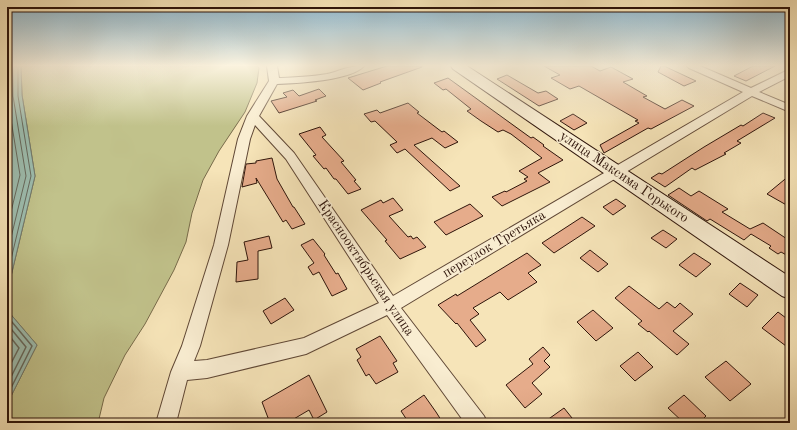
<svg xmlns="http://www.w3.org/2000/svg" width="797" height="430" viewBox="0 0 797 430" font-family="'Old Standard TT',serif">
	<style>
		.green { fill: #c1c28b; stroke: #786b4a }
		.water { fill: #9dbeb0; stroke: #717a6e }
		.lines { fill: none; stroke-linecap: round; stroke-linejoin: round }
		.shore-far1 { stroke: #66695d; stroke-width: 1 }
		.shore { stroke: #66695d; stroke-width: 1.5 }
		.building { fill: #e6ac8b; stroke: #2e140a }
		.street-casing { stroke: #604836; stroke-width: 2 }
		.secondary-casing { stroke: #2e140a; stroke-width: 2 }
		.street { fill: #f9edd1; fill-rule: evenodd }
		.secondary { fill: #f9edd1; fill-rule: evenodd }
		.labels { text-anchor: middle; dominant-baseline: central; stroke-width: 3; stroke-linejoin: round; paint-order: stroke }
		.street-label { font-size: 14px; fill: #2e140a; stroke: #f9edd1 }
	</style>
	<rect width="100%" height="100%" fill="#f6e4b8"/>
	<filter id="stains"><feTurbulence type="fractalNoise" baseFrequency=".005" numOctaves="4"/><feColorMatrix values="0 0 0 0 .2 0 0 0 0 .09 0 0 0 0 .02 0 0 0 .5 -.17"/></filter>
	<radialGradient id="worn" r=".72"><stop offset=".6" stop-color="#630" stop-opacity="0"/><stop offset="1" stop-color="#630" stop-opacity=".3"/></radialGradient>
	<!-- green -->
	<path class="green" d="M 21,66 L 257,66 L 259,68 L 257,83 L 245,112 L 219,151 L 203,180 L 192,213 L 186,242 L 174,270 L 145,324 L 125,355 L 104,398 L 98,423 L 7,423 L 7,404 L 37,345 L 7,310 L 7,293 L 35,176 L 22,95 Z"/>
	<!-- water -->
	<path class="water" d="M 7,66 L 21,66 L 22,95 L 35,176 L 7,293 Z
		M 7,310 L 37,345 L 7,404 Z"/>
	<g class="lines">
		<!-- shore-far1 -->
		<path class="shore-far1" d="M 7,95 L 20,175 L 7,228
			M 7,254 L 26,176 L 13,96 L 13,66
			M 7,276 L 31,176 L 18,96 L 18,66"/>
		<!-- shore -->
		<path class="shore" d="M 7,316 L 32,346 L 7,396
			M 7,324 L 26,347 L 7,385
			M 7,333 L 19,348 L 7,371"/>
	</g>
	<!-- building -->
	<path class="building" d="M 387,66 L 422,66 L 422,67 L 380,82 L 381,83 L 363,90 L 348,78 Z
		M 544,66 L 591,66 L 600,71 L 611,67 L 633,79 L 623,82 L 647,96 L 643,97 L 665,109 L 682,100 L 694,106 L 651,129 L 648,128 L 604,153 L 600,145 L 639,123 L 635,121 L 638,120 L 579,86 L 570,89 L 551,78 L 560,75 Z
		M 661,66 L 664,66 L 696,81 L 684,86 L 658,72 Z
		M 753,66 L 775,66 L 746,81 L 734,76 Z
		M 507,75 L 538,93 L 546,91 L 558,99 L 539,106 L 497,79 Z
		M 448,78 L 531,138 L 533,137 L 544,145 L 543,146 L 563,160 L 538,173 L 550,182 L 502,206 L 492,197 L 505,191 L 506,192 L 527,181 L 524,179 L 528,177 L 519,171 L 542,158 L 511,134 L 503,130 L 498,132 L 481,121 L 467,111 L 471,109 L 446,89 L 443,90 L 434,83 Z
		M 319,89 L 326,96 L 315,100 L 317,101 L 279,113 L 271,101 L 287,97 L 283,93 L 293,90 L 299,96 Z
		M 408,103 L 419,112 L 417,113 L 442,132 L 444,131 L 458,142 L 445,148 L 432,138 L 414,145 L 460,186 L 450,191 L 405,149 L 397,153 L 390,145 L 397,142 L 375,121 L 371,122 L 364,114 L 377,110 L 380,113 Z
		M 763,113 L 775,118 L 737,141 L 741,143 L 724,153 L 726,154 L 695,170 L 692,168 L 665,187 L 651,178 L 659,173 L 662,174 L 704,147 L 741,125 L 743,126 Z
		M 573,114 L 587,123 L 574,130 L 560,121 Z
		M 320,127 L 326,135 L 322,137 L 344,161 L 341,162 L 356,180 L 354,181 L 361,189 L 348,194 L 336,179 L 334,179 L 326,168 L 324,169 L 313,156 L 316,155 L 299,134 Z
		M 272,158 L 277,179 L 293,207 L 294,207 L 305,224 L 292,229 L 286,220 L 283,222 L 256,178 L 257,183 L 242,187 L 246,164 L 256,163 L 256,161 Z
		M 790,175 L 790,207 L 767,194 Z
		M 679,188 L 691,196 L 699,191 L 728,209 L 722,212 L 750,229 L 763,223 L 790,241 L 790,257 L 781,252 L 778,254 L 769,248 L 771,246 L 751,234 L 744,240 L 710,219 L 707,221 L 668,195 Z
		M 393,198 L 403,210 L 389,216 L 408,237 L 411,236 L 413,239 L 417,237 L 426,247 L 400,259 L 385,241 L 387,240 L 361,210 L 381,200 L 383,203 Z
		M 616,199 L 626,206 L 613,215 L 603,207 Z
		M 470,204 L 483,216 L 446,235 L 434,222 Z
		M 582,217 L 595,226 L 554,253 L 542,243 Z
		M 663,230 L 677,239 L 666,248 L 651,238 Z
		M 269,236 L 272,248 L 258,251 L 258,279 L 236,282 L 237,262 L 248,260 L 244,242 Z
		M 313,239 L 325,254 L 324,255 L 336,274 L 338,273 L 347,289 L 332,296 L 319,272 L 313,275 L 308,267 L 314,263 L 301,245 Z
		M 590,250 L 608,264 L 598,272 L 580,258 Z
		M 527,253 L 541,265 L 528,273 L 537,282 L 508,300 L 500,292 L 473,308 L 479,314 L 470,320 L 486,340 L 476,347 L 457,323 L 456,324 L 438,305 L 456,294 L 457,296 Z
		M 694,253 L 711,264 L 696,277 L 679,265 Z
		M 740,283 L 758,295 L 747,307 L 729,294 Z
		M 629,286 L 659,309 L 667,302 L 675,308 L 680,303 L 693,314 L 673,331 L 689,344 L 677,355 L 649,331 L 648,332 L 638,324 L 642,321 L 615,298 Z
		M 285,298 L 294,310 L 271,324 L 263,311 Z
		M 593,310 L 613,328 L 596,341 L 577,322 Z
		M 778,312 L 790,321 L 790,349 L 762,328 Z
		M 380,336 L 397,361 L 393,363 L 398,372 L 376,384 L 369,374 L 366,376 L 357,360 L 361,357 L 356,349 Z
		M 543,347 L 550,355 L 544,361 L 550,367 L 532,383 L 542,394 L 525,408 L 506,385 L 533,364 L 529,359 Z
		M 638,352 L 653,367 L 635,381 L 620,366 Z
		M 726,361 L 751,384 L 730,401 L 705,377 Z
		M 309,375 L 327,412 L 314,420 L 309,410 L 287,423 L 270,423 L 262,402 Z
		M 424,395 L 436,412 L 443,423 L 409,423 L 401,411 Z
		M 684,395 L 706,416 L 699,423 L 684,423 L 668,408 Z
		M 564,408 L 576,423 L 543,423 Z"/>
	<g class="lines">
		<!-- street casing -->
		<g class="street-casing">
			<path id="street" d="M 267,66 L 277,66 L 279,78 C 295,77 311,77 327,74 C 340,71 350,65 364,66 C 350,81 297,83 277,84 L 259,116 L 294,153 L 393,296 L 743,92 L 689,68 L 687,66 L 700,66 L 751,88 L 790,69 L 790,76 L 759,92 L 790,105 L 790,112 L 752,96 L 401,308 L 484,416 L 487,423 L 465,423 L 387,315 L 306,354 L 207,378 L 187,380 L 176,423 L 156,423 L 171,372 L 182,346 L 214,245 L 238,139 L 247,116 L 269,81 ZM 255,125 L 286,159 L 379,303 L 304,338 L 207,360 L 194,361 L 200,346 L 228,245 L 250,139 Z"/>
		</g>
		<!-- secondary casing -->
		<g class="secondary-casing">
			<path id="secondary" d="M 451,66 L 467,66 L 790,277 L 790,299 L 782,296 L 453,69 Z"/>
		</g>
		<!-- street -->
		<use href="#street" class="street"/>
		<!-- secondary -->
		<use href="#secondary" class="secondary"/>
	</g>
	<!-- sky -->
	<linearGradient id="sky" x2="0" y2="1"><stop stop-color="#8ab8d2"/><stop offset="0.52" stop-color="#fbf3df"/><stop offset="1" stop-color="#fbf3df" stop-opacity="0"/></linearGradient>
	<rect width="797" height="126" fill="url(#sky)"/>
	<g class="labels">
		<!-- street labels -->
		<g class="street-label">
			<text transform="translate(624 177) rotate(34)">улица Максима Горького</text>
			<text transform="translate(494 244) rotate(-31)">переулок Третьяка</text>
			<text transform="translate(366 268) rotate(56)">Краснооктябрьская улица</text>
		</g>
	</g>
	<!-- margin -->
	<rect width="797" height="430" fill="none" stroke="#f6e4b8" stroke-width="24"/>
	<rect x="8" y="8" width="781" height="414" fill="none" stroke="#2e140a" stroke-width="2"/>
	<rect x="12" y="12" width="773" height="406" fill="none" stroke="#2e140a"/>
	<rect width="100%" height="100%" filter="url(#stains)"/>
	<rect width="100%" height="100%" fill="url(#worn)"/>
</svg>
